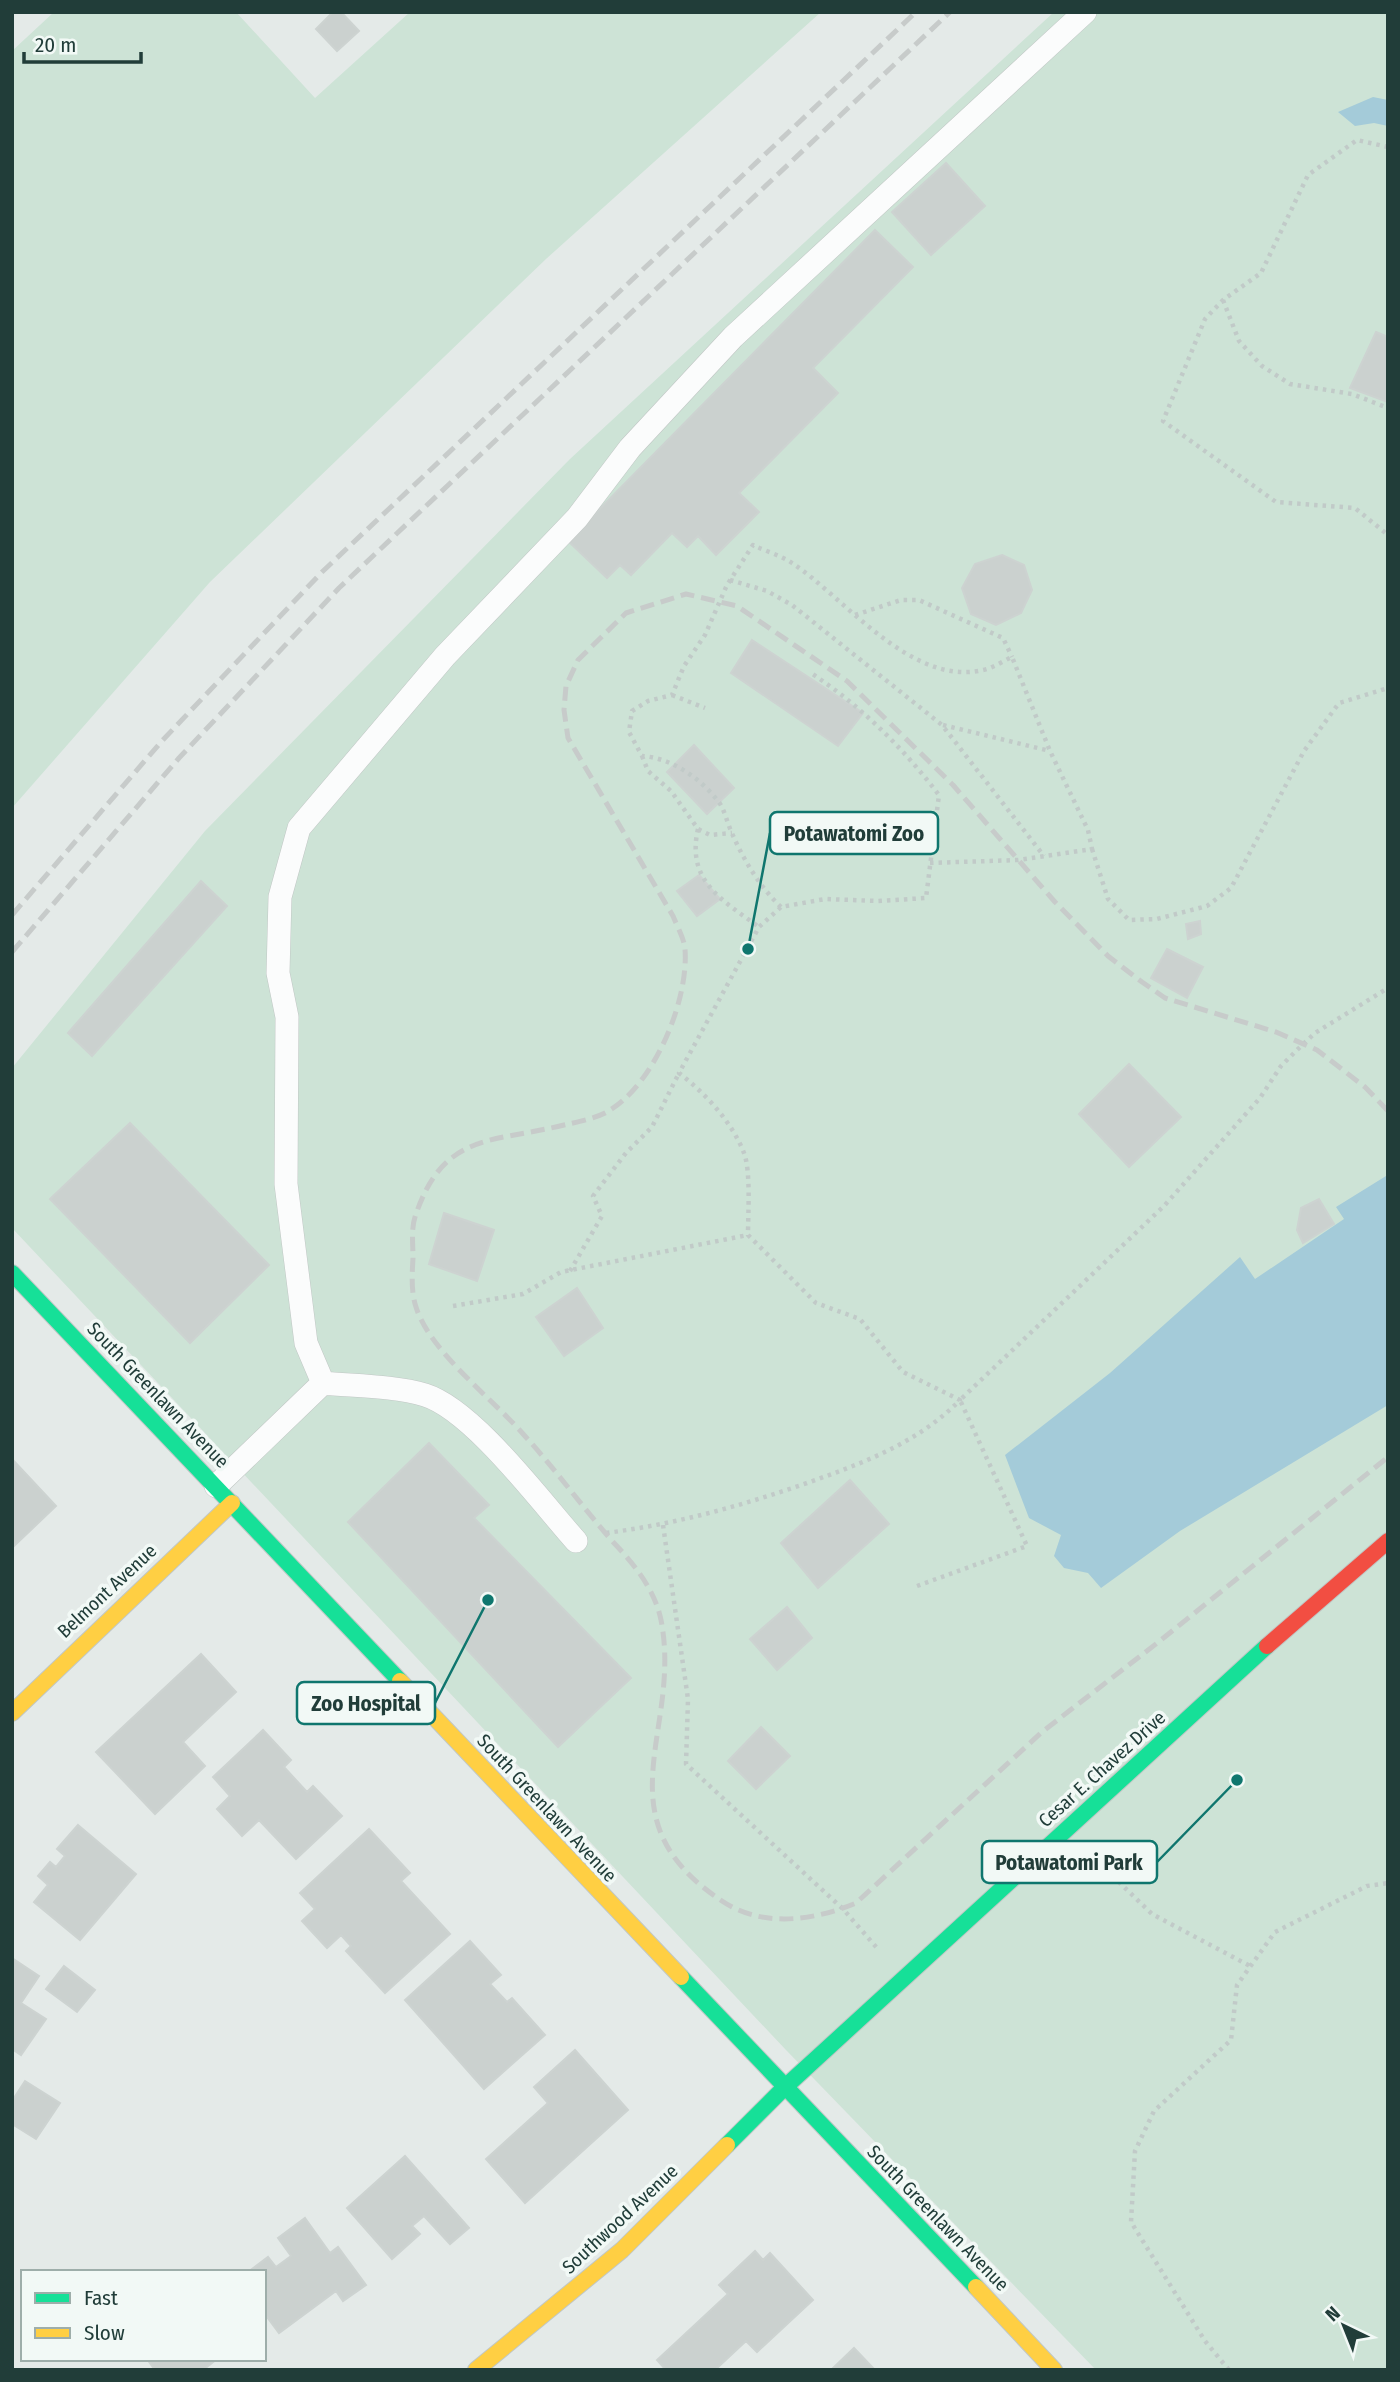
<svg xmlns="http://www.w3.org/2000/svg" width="1400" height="2382" viewBox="0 0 1400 2382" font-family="'Fira Sans Condensed',sans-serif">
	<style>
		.green { fill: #cde3d6 }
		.water { fill: #a4cbd9 }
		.building { fill: #cbd1cf; stroke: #cdd3d1; stroke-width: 2 }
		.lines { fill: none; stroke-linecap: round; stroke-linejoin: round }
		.lane-casing { stroke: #c1c7c5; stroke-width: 24 }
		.fast-casing { stroke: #c0c7c5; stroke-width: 18 }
		.slow-casing { stroke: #c0c7c5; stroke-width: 18 }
		.jam-casing { stroke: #c0c7c5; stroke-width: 18 }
		.path { stroke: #c1cac8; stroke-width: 4.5; stroke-dasharray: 3.5 5; stroke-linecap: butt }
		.lane { stroke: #fbfcfc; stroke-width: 23 }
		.fast { stroke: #16e098; stroke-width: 16 }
		.slow { stroke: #ffcf43; stroke-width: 16 }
		.jam { stroke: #f24e42; stroke-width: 16 }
		.rail { stroke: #c7cbca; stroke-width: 5; stroke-dasharray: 14 7; stroke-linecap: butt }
		.labels { text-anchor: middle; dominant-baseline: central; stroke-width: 7; stroke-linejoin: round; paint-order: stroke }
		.street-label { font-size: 19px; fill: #213d39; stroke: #f2f9f6 }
		.leader { fill: none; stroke: #0f766e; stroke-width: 2.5 }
		.callout-dot { fill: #0f766e; stroke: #f2f9f6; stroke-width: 2.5 }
		.callout { fill: #f2f9f6; stroke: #0f766e; stroke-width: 2.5 }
		.callout-label { font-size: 21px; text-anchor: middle; font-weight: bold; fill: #213d39 }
	</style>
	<rect width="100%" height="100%" fill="#e4eae8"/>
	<!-- green -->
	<path class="green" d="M 54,12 L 236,12 L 315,98 L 410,12 L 821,12 L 546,259 L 210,582 L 12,808 L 12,51 Z
		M 1054,12 L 1388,12 L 1388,2370 L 1096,2370 L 786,2050 L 12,1228 L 12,1068 L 205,831 L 570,459 Z"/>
	<!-- water -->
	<path class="water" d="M 1373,97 L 1388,100 L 1388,126 L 1374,123 L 1355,126 L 1338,112 Z
		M 1386,1176 L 1388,1405 L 1180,1531 L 1101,1588 L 1088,1573 L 1064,1568 L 1054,1556 L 1061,1535 L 1029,1518 L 1005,1455 L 1110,1373 L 1240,1257 L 1255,1279 L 1344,1219 L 1336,1207 Z"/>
	<!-- building -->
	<path class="building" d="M 333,12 L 341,12 L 359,31 L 337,51 L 316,29 Z
		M 946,163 L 985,206 L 931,255 L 892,212 Z
		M 875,230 L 913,267 L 813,368 L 838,393 L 739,493 L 759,512 L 716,555 L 698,536 L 687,547 L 672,533 L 631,575 L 620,565 L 607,578 L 568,541 Z
		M 1376,332 L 1388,337 L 1388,402 L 1350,388 Z
		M 1002,555 L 1024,565 L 1032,590 L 1021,613 L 996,625 L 971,614 L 962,588 L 975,564 Z
		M 752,640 L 863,713 L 838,746 L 731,673 Z
		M 694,745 L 734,788 L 707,814 L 667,772 Z
		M 699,875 L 720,899 L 697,916 L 677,891 Z
		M 201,881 L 227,906 L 92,1056 L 68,1033 Z
		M 1200,921 L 1201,934 L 1188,939 L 1186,924 Z
		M 1167,949 L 1203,967 L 1187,998 L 1151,978 Z
		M 1129,1064 L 1181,1117 L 1129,1167 L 1079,1114 Z
		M 130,1123 L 269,1265 L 190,1343 L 50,1199 Z
		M 1319,1199 L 1334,1224 L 1303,1243 L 1297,1230 L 1301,1208 Z
		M 444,1213 L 494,1230 L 477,1281 L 429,1264 Z
		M 577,1288 L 603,1328 L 564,1356 L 536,1317 Z
		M 429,1443 L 489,1505 L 474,1518 L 631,1678 L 558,1747 L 348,1522 Z
		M 12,1459 L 56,1506 L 12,1548 Z
		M 850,1480 L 889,1524 L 818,1588 L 781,1543 Z
		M 787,1607 L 812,1638 L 777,1670 L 750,1639 Z
		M 201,1654 L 236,1692 L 183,1742 L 205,1766 L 155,1814 L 96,1752 Z
		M 761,1727 L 790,1756 L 756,1789 L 728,1761 Z
		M 263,1730 L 291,1760 L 284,1767 L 307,1792 L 313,1786 L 342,1816 L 296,1859 L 259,1820 L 242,1836 L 217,1809 L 230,1796 L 213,1777 Z
		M 78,1825 L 136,1874 L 80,1940 L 34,1902 L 48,1885 L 38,1876 L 50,1862 L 56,1867 L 65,1856 L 57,1849 Z
		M 369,1829 L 410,1873 L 401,1881 L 450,1934 L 385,1993 L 346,1951 L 351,1946 L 341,1935 L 327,1948 L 302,1921 L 315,1909 L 300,1893 Z
		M 470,1941 L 501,1975 L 490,1984 L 507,2002 L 512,1998 L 545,2035 L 484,2089 L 405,2000 Z
		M 12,1958 L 39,1976 L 21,2003 L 46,2019 L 21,2055 L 12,2049 Z
		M 64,1966 L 95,1990 L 77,2012 L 46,1989 Z
		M 575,2050 L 628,2110 L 525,2203 L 486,2159 L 548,2103 L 534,2087 Z
		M 25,2081 L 60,2103 L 36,2139 L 12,2124 L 12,2101 Z
		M 405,2156 L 469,2228 L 450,2244 L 424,2216 L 412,2226 L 420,2234 L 392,2259 L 347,2208 Z
		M 305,2218 L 330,2253 L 338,2247 L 366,2285 L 343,2301 L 336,2291 L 279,2333 L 264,2313 L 264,2272 L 248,2272 L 268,2257 L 276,2267 L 291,2256 L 278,2238 Z
		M 755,2251 L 763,2260 L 770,2253 L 813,2300 L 757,2352 L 746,2341 L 715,2370 L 666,2370 L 657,2360 L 728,2294 L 719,2285 Z
		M 854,2348 L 875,2370 L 831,2370 Z
		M 147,2359 L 217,2359 L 203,2370 L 155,2370 Z"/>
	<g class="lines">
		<!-- lane casing -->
		<g class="lane-casing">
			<path id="lane" d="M 323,1383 L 306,1343 L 286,1184 L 287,1017 L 278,973 L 280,897 L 299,828 L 445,656 L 577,518 L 630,448 L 733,337 L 1085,12
				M 216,1486 L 323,1383 C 354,1386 395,1386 425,1395 C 473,1410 541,1502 576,1541"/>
		</g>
		<!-- fast casing -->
		<g class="fast-casing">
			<path id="fast" d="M 12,1273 L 400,1681
				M 681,1977 L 976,2287
				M 727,2145 L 784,2088 L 1267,1646"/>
		</g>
		<!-- slow casing -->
		<g class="slow-casing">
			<path id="slow" d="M 400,1681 L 681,1977
				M 12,1713 L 232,1503
				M 976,2287 L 1054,2370
				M 476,2370 L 622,2250 L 727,2145"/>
		</g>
		<!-- jam casing -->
		<g class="jam-casing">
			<path id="jam" d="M 1267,1646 L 1388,1541"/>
		</g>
		<!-- path -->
		<path class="path" d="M 1388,147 L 1357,140 L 1308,175 L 1261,273 L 1223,300 L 1205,319 L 1163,421 L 1276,502 L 1355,508 L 1388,535
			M 1223,300 L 1239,341 L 1262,366 L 1290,384 L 1352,394 L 1388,408
			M 730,580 L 767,591 L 792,605 L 942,725 L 1044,856
			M 855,615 L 901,600 L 919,600 L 1003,638 L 1012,657
			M 672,695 L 705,708
			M 943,725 L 1050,751
			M 642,756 L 648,771 L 671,791 L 698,829 L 710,835 L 732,833
			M 698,829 C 686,881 722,900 759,927
			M 1092,849 L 1108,899 L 1129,920 L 1157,919 L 1207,906 L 1231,888 L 1304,751 L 1339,703 L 1388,688
			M 781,907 C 759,886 743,859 731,831 C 727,822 724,808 718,801 C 699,777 671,758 642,756 L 629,732 L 632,711 L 648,701 L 672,695 L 684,666 L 705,635 L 727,585 L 753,545 C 765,551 780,555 792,563 C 844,597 911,687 983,670 C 993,668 1003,661 1012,657 L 1050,751 L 1088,830 L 1092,849 L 1018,860 L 929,863
			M 570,1271 L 602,1216 L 593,1196 L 626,1153 L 652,1127 L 679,1073
			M 453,1306 L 523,1294 L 561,1272 L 748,1235
			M 663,1525 L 688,1699 L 686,1764 L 843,1909 L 877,1948
			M 606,1533 C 676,1524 741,1506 807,1483 C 863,1463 918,1443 960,1400 L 903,1372 L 860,1319 L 816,1303 L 748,1235 C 748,1215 751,1171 744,1153 C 732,1122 705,1093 679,1073 L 759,927 L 781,907 L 825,899 L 878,901 L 926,898 L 939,795 C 903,748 861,706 811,673
			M 917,1586 L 1027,1546 L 960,1400 L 1164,1206 L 1260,1098 L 1281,1066 L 1297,1050 L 1315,1033 L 1388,988
			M 1094,1858 L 1152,1914 L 1250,1966
			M 1229,2370 L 1205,2341 L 1131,2222 L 1135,2151 L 1154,2111 L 1231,2040 L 1237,1985 L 1275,1932 L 1367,1886 L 1388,1883"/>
		<!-- lane -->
		<use href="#lane" class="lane"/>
		<!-- fast -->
		<use href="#fast" class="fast"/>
		<!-- slow -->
		<use href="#slow" class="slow"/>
		<!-- jam -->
		<use href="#jam" class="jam"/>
		<!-- rail -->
		<path class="rail" d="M 12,915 L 161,742 L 322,572 L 916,12
			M 12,952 L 179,758 L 339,588 L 950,12
			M 1388,1111 L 1365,1087 L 1317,1050 L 1276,1032 L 1165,998 L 1142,982 L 1108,956 L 1055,902 L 953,785 L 847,681 L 737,606 L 686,594 L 626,613 L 578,660 L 566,686 L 564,710 L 568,738 L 673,916 C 677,926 684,938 685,949 C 689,1001 653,1088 605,1113 C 593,1119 577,1122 564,1125 C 491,1143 443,1132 415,1217 C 411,1229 413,1245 413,1258 C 412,1275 411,1292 416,1307 C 430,1352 493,1399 524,1435 C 556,1470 583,1508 614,1543 C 634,1564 655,1590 661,1620 C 683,1731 597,1818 722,1901 C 762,1928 813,1921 856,1903 L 1042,1732 L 1161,1640 L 1388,1457"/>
	</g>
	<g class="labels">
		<!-- street labels -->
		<g class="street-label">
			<text transform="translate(158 1395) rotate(46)">South Greenlawn Avenue</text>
			<text transform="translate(107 1591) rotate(-43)">Belmont Avenue</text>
			<text transform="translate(1102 1769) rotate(-42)">Cesar E. Chavez Drive</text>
			<text transform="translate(547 1808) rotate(47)">South Greenlawn Avenue</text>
			<text transform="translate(938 2218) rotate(46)">South Greenlawn Avenue</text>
			<text transform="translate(620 2219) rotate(-43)">Southwood Avenue</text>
		</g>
	</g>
	<!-- callouts -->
	<path class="leader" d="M748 949L770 833M488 1600L435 1703M1237 1780L1157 1862"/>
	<g class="callout-dot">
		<circle cx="748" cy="949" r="7"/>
		<circle cx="488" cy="1600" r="7"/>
		<circle cx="1237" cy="1780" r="7"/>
	</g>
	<g class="callout">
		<rect x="770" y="812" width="168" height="42" rx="7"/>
		<rect x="297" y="1682" width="138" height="42" rx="7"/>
		<rect x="982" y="1841" width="175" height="42" rx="7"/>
	</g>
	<g class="callout-label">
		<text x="854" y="841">Potawatomi Zoo</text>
		<text x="366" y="1711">Zoo Hospital</text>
		<text x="1069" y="1870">Potawatomi Park</text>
	</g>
	<!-- border -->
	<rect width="1400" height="2382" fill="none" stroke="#213d39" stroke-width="28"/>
	<!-- legend -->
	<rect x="21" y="2270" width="245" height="91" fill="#f2f9f6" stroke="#9eaeaa" stroke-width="2"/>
	<rect x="35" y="2293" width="35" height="10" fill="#16e098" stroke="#9eaeaa" stroke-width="2"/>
	<text x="84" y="2305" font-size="21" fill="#213d39">Fast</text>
	<rect x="35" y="2328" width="35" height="10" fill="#ffcf43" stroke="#9eaeaa" stroke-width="2"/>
	<text x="84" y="2340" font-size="21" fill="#213d39">Slow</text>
	<!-- north arrow -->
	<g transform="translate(1344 2326) rotate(317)" stroke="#f2f9f6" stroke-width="5" paint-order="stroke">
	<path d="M0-5L12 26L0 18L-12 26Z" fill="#213d39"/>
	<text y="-10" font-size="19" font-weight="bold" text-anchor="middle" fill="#213d39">N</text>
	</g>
	<!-- scale -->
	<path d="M24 52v10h117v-10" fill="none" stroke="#213d39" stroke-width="3.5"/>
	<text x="35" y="52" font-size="21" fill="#213d39" stroke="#f2f9f6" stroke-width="5" paint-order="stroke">20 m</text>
</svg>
